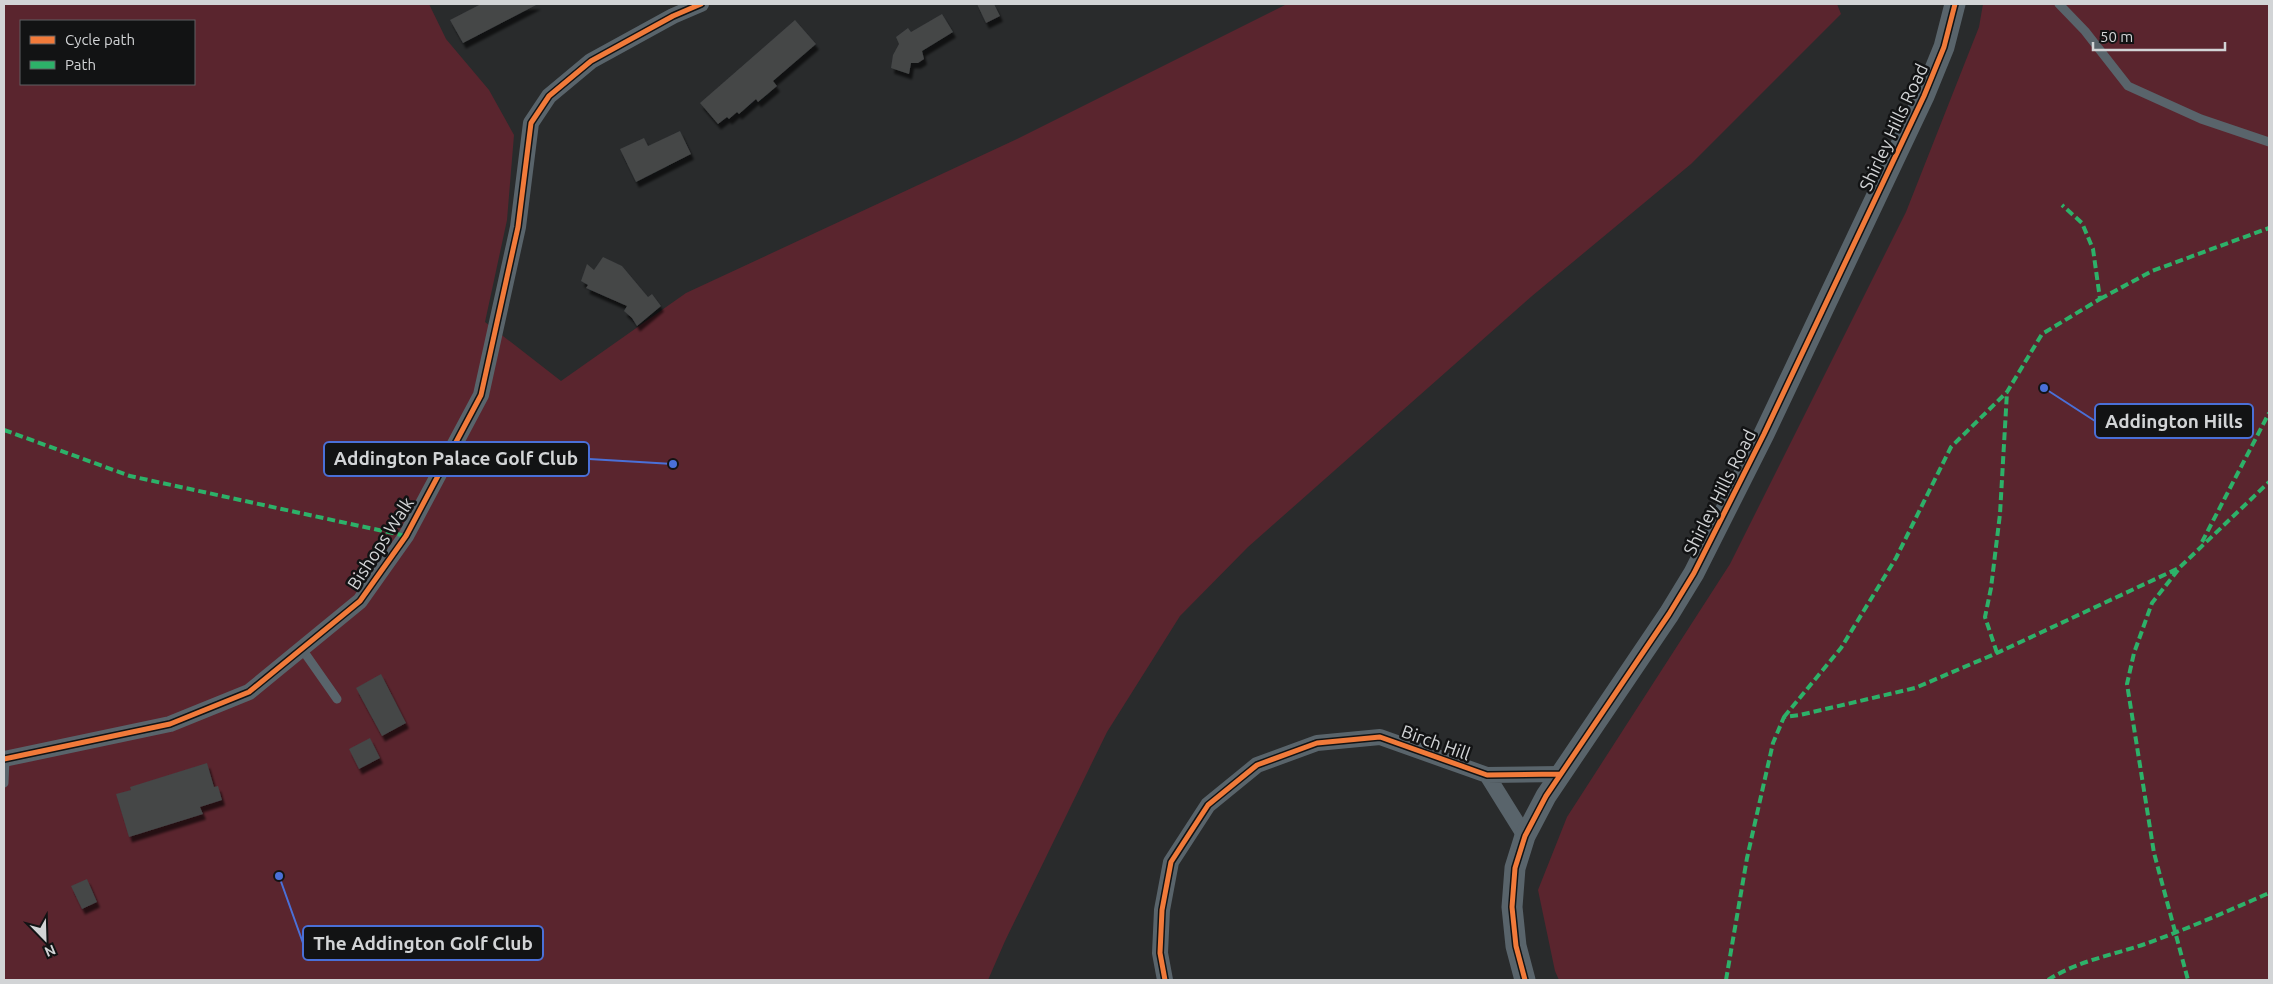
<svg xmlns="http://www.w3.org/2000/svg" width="2273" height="984" viewBox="0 0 2273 984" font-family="Ubuntu,sans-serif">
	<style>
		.green { fill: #5a252e; fill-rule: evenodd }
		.building { fill: #444647; filter: url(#shadow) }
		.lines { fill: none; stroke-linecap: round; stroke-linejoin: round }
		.service { stroke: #59646b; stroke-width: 9 }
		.minor { stroke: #59646b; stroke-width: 16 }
		.tertiary { stroke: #59646b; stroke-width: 21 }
		.quiet { stroke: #2db169; stroke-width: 4; stroke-dasharray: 8 4; stroke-linecap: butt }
		.cycleway-casing { stroke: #121314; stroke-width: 8 }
		.cycleway { stroke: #f17a3a; stroke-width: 5 }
		.labels { text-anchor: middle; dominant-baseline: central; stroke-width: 5; stroke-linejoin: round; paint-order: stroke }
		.street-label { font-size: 18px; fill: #d2d4d6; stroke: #121314 }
		.leader { fill: none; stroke: #4a70d8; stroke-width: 2 }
		.callout-dot { fill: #4a70d8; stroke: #121314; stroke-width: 2 }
		.callout { fill: #121314; stroke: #4a70d8; stroke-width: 2 }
		.callout-label { font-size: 19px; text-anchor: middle; font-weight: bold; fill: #d2d4d6 }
	</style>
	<defs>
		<filter id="shadow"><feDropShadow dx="3" dy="5.5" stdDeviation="1" flood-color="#0009"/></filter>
	</defs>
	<rect width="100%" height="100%" fill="#292b2c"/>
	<!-- green -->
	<path class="green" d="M 4,4 L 429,4 L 446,39 L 489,90 L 514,135 L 507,220 L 485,322 L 561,381 L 686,293 L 1017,139 L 1287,4 L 1837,4 L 1841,14 L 1691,164 L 1532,296 L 1248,547 L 1180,616 L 1107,732 L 1005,941 L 988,980 L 4,980 ZM 21,21 L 194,21 L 194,84 L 21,84 Z
		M 1983,4 L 2269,4 L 2269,980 L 1559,980 L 1555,971 L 1538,890 L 1567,817 L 1730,564 L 1906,212 L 1979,27 Z"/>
	<!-- building -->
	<path class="building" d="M 481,4 L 538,4 L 463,43 L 450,20 Z
		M 977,4 L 994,4 L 1000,16 L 986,23 Z
		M 942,14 L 953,32 L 922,51 L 924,59 L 918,63 L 911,63 L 909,74 L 891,68 L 893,55 L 899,44 L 896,37 L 908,28 L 911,32 Z
		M 795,20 L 816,44 L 773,81 L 777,86 L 758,102 L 756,99 L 739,114 L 737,112 L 729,119 L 727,117 L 718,124 L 700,103 Z
		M 680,131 L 691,154 L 636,182 L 620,149 L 644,138 L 648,146 Z
		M 603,257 L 622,266 L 648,297 L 652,294 L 661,306 L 637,326 L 632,318 L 624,311 L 627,306 L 586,288 L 588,285 L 581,281 L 587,264 L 594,270 Z
		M 381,674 L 406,723 L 382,736 L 356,688 Z
		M 370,738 L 380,758 L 359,769 L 349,749 Z
		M 207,763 L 214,787 L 218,786 L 222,800 L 200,807 L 203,814 L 129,837 L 116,794 L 131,790 L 130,787 Z
		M 87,879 L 97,902 L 82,909 L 71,886 Z"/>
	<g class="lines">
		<!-- service -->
		<path class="service" d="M 2059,4 L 2085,31 L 2128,86 L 2201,119 L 2269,142
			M 302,649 L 337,699
			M 4,783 L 5,759"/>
		<!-- minor -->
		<path class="minor" d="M 4,759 L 170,724 L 249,692 L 360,601 L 406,536 L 481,395 L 518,227 L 531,123 L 549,96 L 591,61 L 673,16 L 701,4
			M 1487,775 L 1525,836
			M 1165,980 L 1160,953 L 1162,910 L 1171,862 L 1208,805 L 1257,765 L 1317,743 L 1380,737 L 1487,775 L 1560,774"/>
		<!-- tertiary -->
		<path class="tertiary" d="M 1525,980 L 1516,946 L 1512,907 L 1515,868 L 1525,836 L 1546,796 L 1669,614 L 1694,573 L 1764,434 L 1924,96 L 1944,47 L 1955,4"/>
		<!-- quiet -->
		<path class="quiet" d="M 2100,299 L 2152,271 L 2269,228
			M 4,430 L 130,476 L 406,536
			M 2202,542 L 2269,413
			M 2178,570 L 2152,603 L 2134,653 L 2127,684 L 2154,853 L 2188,980
			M 1997,653 L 1985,617 L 1991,588 L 2000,514 L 2007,392
			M 1784,717 L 1841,648 L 1896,558 L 1951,447 L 2007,392 L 2042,334 L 2100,299 L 2093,249 L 2082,223 L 2062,205
			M 1726,980 L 1747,858 L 1773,743 L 1784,717 L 1800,715 L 1915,688 L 1997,653 L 2179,568 L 2269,482
			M 2048,980 C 2077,961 2113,955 2145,944 C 2187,929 2228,911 2269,893"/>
		<!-- cycleway casing -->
		<g class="cycleway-casing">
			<path id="cycleway" d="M 4,759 L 170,724 L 249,692 L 360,601 L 406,536 L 481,395 L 518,227 L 531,123 L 549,96 L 591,61 L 673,16 L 701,4
				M 1165,980 L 1160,953 L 1162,910 L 1171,862 L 1208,805 L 1257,765 L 1317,743 L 1380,737 L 1487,775 L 1560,774
				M 1525,980 L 1516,946 L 1512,907 L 1515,868 L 1525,836 L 1546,796 L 1669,614 L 1694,573 L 1764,434 L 1924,96 L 1944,47 L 1955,4"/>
		</g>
		<!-- cycleway -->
		<use href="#cycleway" class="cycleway"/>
	</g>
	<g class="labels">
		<!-- street labels -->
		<g class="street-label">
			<text transform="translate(1893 127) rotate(-65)">Shirley Hills Road</text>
			<text transform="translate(1719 492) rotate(-63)">Shirley Hills Road</text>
			<text transform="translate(380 543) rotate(-57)">Bishops Walk</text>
			<text transform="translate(1436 742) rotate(20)">Birch Hill</text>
		</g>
	</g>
	<!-- callouts -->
	<path class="leader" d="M2044 388L2095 421M673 464L589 459M279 876L303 943"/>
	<g class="callout-dot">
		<circle cx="2044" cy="388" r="5"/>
		<circle cx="673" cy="464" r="5"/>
		<circle cx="279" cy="876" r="5"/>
	</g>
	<g class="callout">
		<rect x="2095" y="404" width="158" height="34" rx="5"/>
		<rect x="324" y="442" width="265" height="34" rx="5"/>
		<rect x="303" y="926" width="240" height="34" rx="5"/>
	</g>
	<g class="callout-label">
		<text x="2174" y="428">Addington Hills</text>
		<text x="456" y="465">Addington Palace Golf Club</text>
		<text x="423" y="950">The Addington Golf Club</text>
	</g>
	<!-- border -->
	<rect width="2273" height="984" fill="none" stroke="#d2d4d6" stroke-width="10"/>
	<!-- legend -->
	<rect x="20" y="20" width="175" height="65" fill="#121314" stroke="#5f6062"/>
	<rect x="30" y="36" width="25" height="8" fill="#f17a3a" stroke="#5f6062"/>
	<text x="65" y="45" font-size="15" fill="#d2d4d6">Cycle path</text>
	<rect x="30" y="61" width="25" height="8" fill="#2db169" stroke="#5f6062"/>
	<text x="65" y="70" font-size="15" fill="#d2d4d6">Path</text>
	<!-- north arrow -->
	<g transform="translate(45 939) rotate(157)" stroke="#121314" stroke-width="4" paint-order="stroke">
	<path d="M0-4L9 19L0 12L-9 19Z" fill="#d2d4d6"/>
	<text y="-8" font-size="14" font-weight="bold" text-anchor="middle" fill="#d2d4d6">N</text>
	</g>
	<!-- scale -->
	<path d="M2093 42v8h132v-8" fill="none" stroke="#d2d4d6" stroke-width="2.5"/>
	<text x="2100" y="42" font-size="15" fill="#d2d4d6" stroke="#121314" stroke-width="4" paint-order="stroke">50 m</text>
</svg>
